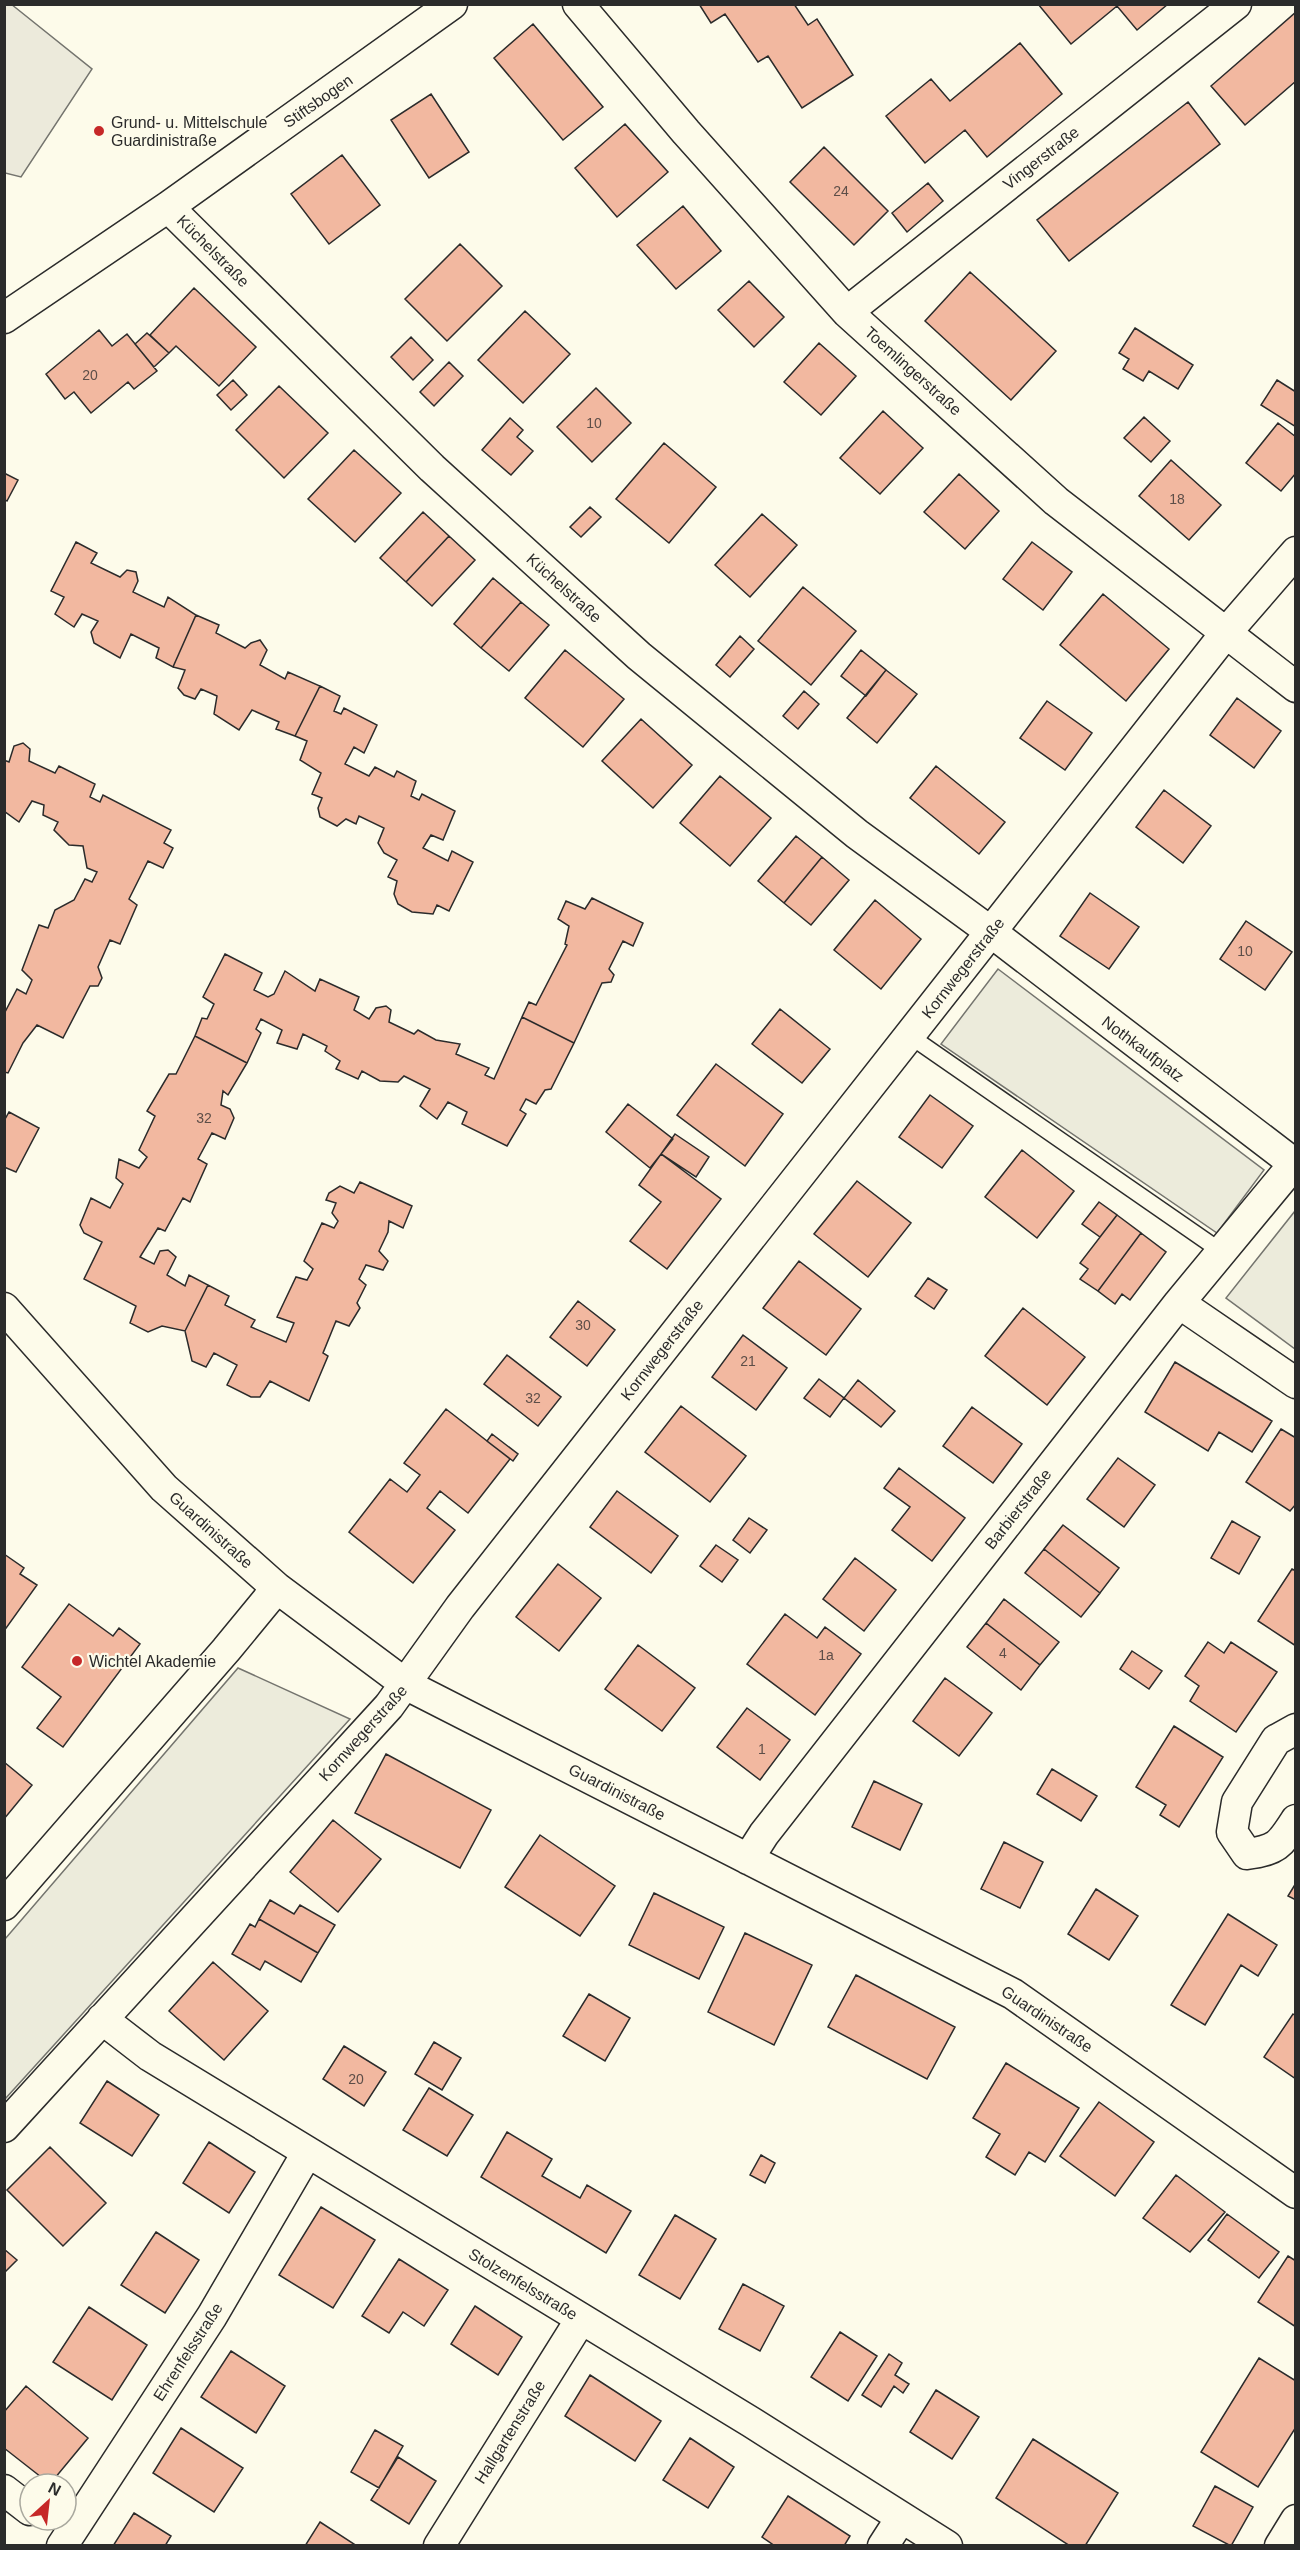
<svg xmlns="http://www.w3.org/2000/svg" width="1300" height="2550" viewBox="0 0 1300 2550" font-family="Helvetica,sans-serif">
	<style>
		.green { fill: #ecebdb; stroke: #74746e; stroke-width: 1.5 }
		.parking { fill: #eceadb; stroke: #74746e; stroke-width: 1.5 }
		.building { fill: #f2b8a0; stroke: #2b2b2b; stroke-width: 1.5 }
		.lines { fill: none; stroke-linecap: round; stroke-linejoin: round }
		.service-casing { stroke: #2b2b2b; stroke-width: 18 }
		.minor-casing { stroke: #2b2b2b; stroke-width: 33 }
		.service { stroke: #fdfbea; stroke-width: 15 }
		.minor { stroke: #fdfbea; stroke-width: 30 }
		.poi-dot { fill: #c62828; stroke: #fdfbea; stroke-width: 2 }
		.labels { text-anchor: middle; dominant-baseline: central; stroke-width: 4.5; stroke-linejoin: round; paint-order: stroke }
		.number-label { font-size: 14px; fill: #5d4e48 }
		.street-label { font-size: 16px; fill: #2b2b2b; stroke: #fdfbea }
		.poi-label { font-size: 16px; fill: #2b2b2b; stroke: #fdfbea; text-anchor: start }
	</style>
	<rect width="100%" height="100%" fill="#fdfbea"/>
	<!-- green -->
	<path class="green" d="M 998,969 L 1264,1170 L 1217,1233 L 941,1044 Z
		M 1295,1211 L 1295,1349 L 1226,1298 Z
		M 238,1668 L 350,1719 L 5,2099 L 5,1939 Z"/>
	<!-- parking -->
	<path class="parking" d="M 11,4 L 92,69 L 21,177 L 5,173 L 4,5 Z"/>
	<!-- building -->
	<path class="building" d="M 699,4 L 794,4 L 808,25 L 817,19 L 853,75 L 802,108 L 768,56 L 758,62 L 725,14 L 711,23 Z
		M 1038,4 L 1168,4 L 1137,30 L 1117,6 L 1071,44 Z
		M 1296,12 L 1296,81 L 1245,125 L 1211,86 Z
		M 533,24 L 603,107 L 563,140 L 494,58 Z
		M 1020,43 L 1062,94 L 987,157 L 965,130 L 925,163 L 886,116 L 931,79 L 950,101 Z
		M 431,94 L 469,152 L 429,178 L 391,120 Z
		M 1188,102 L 1220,144 L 1069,261 L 1037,220 Z
		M 625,124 L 668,172 L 617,217 L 575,168 Z
		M 824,147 L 888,211 L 854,245 L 790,182 Z
		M 342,155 L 380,205 L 329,244 L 291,194 Z
		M 928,183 L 943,201 L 907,232 L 892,213 Z
		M 683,206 L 721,251 L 676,289 L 637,245 Z
		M 460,244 L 502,286 L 447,341 L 405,299 Z
		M 970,272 L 1056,351 L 1011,400 L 925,321 Z
		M 749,281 L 784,317 L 754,347 L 718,310 Z
		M 194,288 L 256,347 L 219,386 L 176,346 L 169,353 L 150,335 Z
		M 525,311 L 570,354 L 523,403 L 478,360 Z
		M 1135,328 L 1193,365 L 1178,389 L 1149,371 L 1143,381 L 1123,369 L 1129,359 L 1119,353 Z
		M 99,330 L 112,346 L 127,334 L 157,371 L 134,389 L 128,382 L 91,413 L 74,392 L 65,399 L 46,374 Z
		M 147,333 L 169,353 L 154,367 L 135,344 Z
		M 411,337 L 433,360 L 413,380 L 391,357 Z
		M 819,343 L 856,376 L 821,415 L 784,382 Z
		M 449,362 L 463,376 L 434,406 L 420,392 Z
		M 233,380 L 247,395 L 231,410 L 217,395 Z
		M 1277,380 L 1296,392 L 1296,427 L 1261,405 Z
		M 279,386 L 328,433 L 284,478 L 236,430 Z
		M 596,388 L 631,423 L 592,462 L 557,427 Z
		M 883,411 L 923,448 L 880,494 L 840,458 Z
		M 1144,417 L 1170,441 L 1151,462 L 1124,438 Z
		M 510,418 L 523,430 L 517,437 L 533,451 L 511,475 L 482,450 Z
		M 1278,423 L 1296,437 L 1296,473 L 1281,491 L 1246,463 Z
		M 664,443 L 716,487 L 669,543 L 616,499 Z
		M 354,450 L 401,493 L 355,542 L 308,499 Z
		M 1171,460 L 1221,505 L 1189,540 L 1139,496 Z
		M 4,473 L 18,480 L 7,501 L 4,499 Z
		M 959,474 L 999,511 L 965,549 L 924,512 Z
		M 590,507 L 601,517 L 581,537 L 570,527 Z
		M 423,512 L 449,536 L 406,582 L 380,558 Z
		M 762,514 L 797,545 L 750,597 L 715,565 Z
		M 449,536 L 475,560 L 432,606 L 406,582 Z
		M 76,542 L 97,553 L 91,563 L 120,577 L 127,570 L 136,572 L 138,581 L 133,592 L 164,607 L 168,597 L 196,615 L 173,667 L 156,658 L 159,648 L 131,634 L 120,658 L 94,643 L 91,632 L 98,621 L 82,614 L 74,627 L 55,614 L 64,597 L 51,591 Z
		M 1032,542 L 1072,572 L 1043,610 L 1003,579 Z
		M 493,578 L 521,602 L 481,648 L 454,624 Z
		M 803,587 L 856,631 L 811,685 L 758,641 Z
		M 1103,594 L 1169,649 L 1126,701 L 1060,645 Z
		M 521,602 L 549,625 L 509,671 L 481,648 Z
		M 196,615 L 219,625 L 216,633 L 245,648 L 251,643 L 260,640 L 267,650 L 260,665 L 285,679 L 288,672 L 320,686 L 295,736 L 276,729 L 279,722 L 252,710 L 239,730 L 214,714 L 217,696 L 201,689 L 195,699 L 184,695 L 178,688 L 185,670 L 173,667 Z
		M 740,636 L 754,649 L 730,677 L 716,665 Z
		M 565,650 L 624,699 L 583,747 L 525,698 Z
		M 861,650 L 886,670 L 866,696 L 841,676 Z
		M 886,670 L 917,694 L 877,743 L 847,718 Z
		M 320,686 L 340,696 L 334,711 L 341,714 L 344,708 L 377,725 L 364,753 L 354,747 L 345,764 L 369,776 L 375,767 L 394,777 L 397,771 L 416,781 L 411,796 L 419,800 L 422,794 L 455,811 L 443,840 L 431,835 L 423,848 L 448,861 L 452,851 L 473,862 L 449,911 L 437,905 L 433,914 L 412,912 L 398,904 L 394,894 L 397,881 L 388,877 L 397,860 L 384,853 L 378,843 L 384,828 L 359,816 L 356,824 L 346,819 L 337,826 L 320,817 L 318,808 L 322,798 L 312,794 L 321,773 L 300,760 L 307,741 L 295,736 Z
		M 804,691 L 819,704 L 798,729 L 783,716 Z
		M 1237,698 L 1281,731 L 1254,768 L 1210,735 Z
		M 1047,701 L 1092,733 L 1065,770 L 1020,738 Z
		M 641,719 L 692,765 L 653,808 L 602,761 Z
		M 23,743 L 30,749 L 29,761 L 55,773 L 59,766 L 95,784 L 90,797 L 100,802 L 103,795 L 171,830 L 164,843 L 173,848 L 163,868 L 148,861 L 129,899 L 137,905 L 120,944 L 110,940 L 98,967 L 102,978 L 98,986 L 90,986 L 63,1038 L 37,1025 L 23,1043 L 8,1073 L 4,1072 L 4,1014 L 17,989 L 26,994 L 32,980 L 22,970 L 39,925 L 48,928 L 55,910 L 74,900 L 85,879 L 92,882 L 97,872 L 87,868 L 83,846 L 69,845 L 54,830 L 58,822 L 43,815 L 44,805 L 32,801 L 19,822 L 4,811 L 4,760 L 9,762 L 14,746 Z
		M 936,766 L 1005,822 L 979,854 L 910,798 Z
		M 720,776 L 771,818 L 730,866 L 680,823 Z
		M 1164,790 L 1211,826 L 1183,863 L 1136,827 Z
		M 796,836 L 822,857 L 784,903 L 758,881 Z
		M 822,857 L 849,880 L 811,925 L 784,903 Z
		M 1090,893 L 1139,927 L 1109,969 L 1060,936 Z
		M 592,898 L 643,923 L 633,946 L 623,941 L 609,969 L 614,975 L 611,982 L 602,983 L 574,1043 L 522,1017 L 529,1002 L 536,1005 L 567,945 L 565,944 L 569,926 L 558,919 L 566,901 L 585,909 Z
		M 875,900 L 921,939 L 881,989 L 834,950 Z
		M 1246,921 L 1292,952 L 1265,990 L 1220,959 Z
		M 225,954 L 262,973 L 254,990 L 268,997 L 274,994 L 285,971 L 315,991 L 320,979 L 359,997 L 354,1010 L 369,1019 L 376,1008 L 386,1006 L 391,1010 L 389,1022 L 414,1034 L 418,1030 L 436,1040 L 460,1044 L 456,1054 L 489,1068 L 485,1075 L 494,1079 L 522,1017 L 574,1043 L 551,1089 L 545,1090 L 536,1104 L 526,1099 L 520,1110 L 526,1114 L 507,1146 L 462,1124 L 467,1112 L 448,1102 L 437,1119 L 420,1106 L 430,1089 L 404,1076 L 398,1082 L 380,1081 L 362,1071 L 358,1079 L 336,1069 L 340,1061 L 325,1051 L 327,1046 L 303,1034 L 297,1049 L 277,1043 L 282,1030 L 261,1019 L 256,1029 L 261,1033 L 247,1063 L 195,1036 L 202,1018 L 207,1019 L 214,1004 L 203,997 Z
		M 780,1009 L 830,1049 L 802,1083 L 752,1044 Z
		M 195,1036 L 247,1063 L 228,1095 L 223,1091 L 221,1105 L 230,1109 L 234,1118 L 225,1139 L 212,1133 L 198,1159 L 207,1164 L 190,1202 L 183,1198 L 165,1231 L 158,1228 L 140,1257 L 154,1264 L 160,1251 L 168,1250 L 176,1257 L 167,1275 L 185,1286 L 189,1275 L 208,1285 L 185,1331 L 162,1326 L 148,1332 L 130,1323 L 136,1306 L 84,1279 L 102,1242 L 84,1233 L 80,1225 L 91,1198 L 110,1208 L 123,1184 L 116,1178 L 119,1159 L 139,1168 L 147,1157 L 139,1150 L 155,1116 L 147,1111 L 169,1074 L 176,1074 Z
		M 716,1064 L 783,1114 L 745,1166 L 677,1115 Z
		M 930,1095 L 973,1126 L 942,1168 L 899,1137 Z
		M 628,1104 L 673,1139 L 650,1168 L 606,1132 Z
		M 9,1112 L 39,1128 L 16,1172 L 4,1167 L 4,1121 Z
		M 675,1134 L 709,1157 L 696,1177 L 661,1154 Z
		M 1022,1150 L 1074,1191 L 1037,1238 L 985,1197 Z
		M 661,1154 L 721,1199 L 667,1269 L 630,1241 L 661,1202 L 639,1185 Z
		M 857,1181 L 911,1223 L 868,1277 L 814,1234 Z
		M 360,1182 L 412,1206 L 403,1228 L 389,1221 L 388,1232 L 379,1251 L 388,1261 L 383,1270 L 366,1265 L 359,1279 L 366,1285 L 357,1303 L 360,1308 L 349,1326 L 336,1321 L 323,1353 L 328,1356 L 309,1401 L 270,1381 L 260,1397 L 251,1397 L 227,1385 L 237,1365 L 214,1353 L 206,1367 L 192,1361 L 185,1331 L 208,1285 L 229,1296 L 225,1305 L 255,1320 L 251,1327 L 286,1342 L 294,1323 L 277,1317 L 296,1277 L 307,1280 L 313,1269 L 304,1261 L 322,1223 L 334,1228 L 338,1221 L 332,1213 L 336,1203 L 326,1200 L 329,1193 L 340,1186 L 354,1193 Z
		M 1099,1202 L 1117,1215 L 1100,1237 L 1082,1224 Z
		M 1117,1215 L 1141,1233 L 1098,1291 L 1080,1279 L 1088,1269 L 1080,1263 Z
		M 1141,1233 L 1166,1252 L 1130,1300 L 1122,1294 L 1115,1304 L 1098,1291 Z
		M 799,1261 L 861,1309 L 826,1355 L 763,1308 Z
		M 928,1278 L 947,1290 L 934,1309 L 915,1296 Z
		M 578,1301 L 615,1330 L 587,1366 L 550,1337 Z
		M 1023,1308 L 1085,1357 L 1047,1405 L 985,1356 Z
		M 743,1335 L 787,1368 L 756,1410 L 712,1377 Z
		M 507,1355 L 561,1397 L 538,1426 L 484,1384 Z
		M 1175,1362 L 1272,1421 L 1252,1452 L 1219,1432 L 1208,1451 L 1145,1412 Z
		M 819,1379 L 844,1398 L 830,1417 L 804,1398 Z
		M 858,1380 L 895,1411 L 881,1427 L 844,1398 Z
		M 681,1406 L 746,1456 L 710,1502 L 645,1452 Z
		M 972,1407 L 1022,1444 L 993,1483 L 943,1446 Z
		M 446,1409 L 510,1459 L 468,1513 L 440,1491 L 433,1500 L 427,1508 L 455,1530 L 413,1583 L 349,1532 L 390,1479 L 407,1492 L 420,1475 L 404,1463 Z
		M 1281,1429 L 1296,1438 L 1296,1504 L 1290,1511 L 1246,1482 Z
		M 492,1434 L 518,1454 L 513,1461 L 487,1441 Z
		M 1118,1458 L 1155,1485 L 1124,1527 L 1087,1499 Z
		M 899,1468 L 965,1518 L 932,1561 L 892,1530 L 910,1507 L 884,1488 Z
		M 617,1491 L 678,1536 L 651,1573 L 590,1527 Z
		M 749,1518 L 767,1530 L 750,1553 L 733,1540 Z
		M 1232,1521 L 1260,1537 L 1239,1574 L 1211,1558 Z
		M 1063,1525 L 1119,1568 L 1100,1593 L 1044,1549 Z
		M 716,1545 L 738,1560 L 722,1582 L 700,1566 Z
		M 1044,1549 L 1100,1593 L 1081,1617 L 1025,1573 Z
		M 4,1554 L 24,1568 L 20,1574 L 37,1585 L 4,1631 Z
		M 855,1558 L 896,1590 L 864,1631 L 823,1599 Z
		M 558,1564 L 601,1598 L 559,1651 L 516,1617 Z
		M 1292,1569 L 1296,1571 L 1296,1646 L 1258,1621 Z
		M 1004,1599 L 1059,1642 L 1040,1665 L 986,1623 Z
		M 69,1604 L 113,1636 L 119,1628 L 140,1644 L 63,1747 L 37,1728 L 61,1697 L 22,1667 Z
		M 785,1614 L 817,1638 L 825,1627 L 861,1654 L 815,1715 L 747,1664 Z
		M 986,1623 L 1040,1665 L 1021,1690 L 967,1647 Z
		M 1208,1642 L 1224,1653 L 1231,1642 L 1277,1672 L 1236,1732 L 1190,1701 L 1199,1686 L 1185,1676 Z
		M 638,1645 L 695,1688 L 662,1731 L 605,1689 Z
		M 1132,1651 L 1162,1671 L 1149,1689 L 1120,1669 Z
		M 945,1678 L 992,1713 L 959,1756 L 913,1721 Z
		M 747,1708 L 790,1740 L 760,1780 L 717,1747 Z
		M 1174,1726 L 1223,1757 L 1179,1827 L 1160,1815 L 1166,1805 L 1136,1787 Z
		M 386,1754 L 491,1810 L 460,1868 L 355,1813 Z
		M 4,1762 L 32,1785 L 4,1819 Z
		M 1052,1769 L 1097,1796 L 1081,1821 L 1037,1794 Z
		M 874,1781 L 922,1804 L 900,1850 L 852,1827 Z
		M 333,1820 L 381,1859 L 338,1912 L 290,1872 Z
		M 540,1835 L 615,1886 L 580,1936 L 505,1887 Z
		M 1004,1842 L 1043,1862 L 1020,1908 L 981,1889 Z
		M 1296,1883 L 1296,1900 L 1288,1896 Z
		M 1096,1889 L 1138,1916 L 1109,1960 L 1068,1934 Z
		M 654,1893 L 724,1927 L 699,1979 L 629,1945 Z
		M 270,1900 L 294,1914 L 300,1905 L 335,1925 L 318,1953 L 259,1919 Z
		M 1228,1914 L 1277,1945 L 1258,1976 L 1241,1965 L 1205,2025 L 1171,2005 Z
		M 259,1919 L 318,1953 L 301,1982 L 265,1961 L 260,1970 L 232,1954 L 250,1924 L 255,1927 Z
		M 745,1933 L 812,1965 L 774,2045 L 708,2012 Z
		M 213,1962 L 268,2011 L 224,2060 L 169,2011 Z
		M 856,1975 L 955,2027 L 927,2079 L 828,2027 Z
		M 589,1994 L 630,2018 L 605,2061 L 563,2036 Z
		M 1293,2014 L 1296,2016 L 1296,2079 L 1264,2057 Z
		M 434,2042 L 461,2058 L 442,2090 L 415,2074 Z
		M 344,2046 L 386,2072 L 364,2106 L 323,2079 Z
		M 1006,2063 L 1079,2108 L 1045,2162 L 1029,2152 L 1015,2175 L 986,2157 L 1000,2134 L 973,2118 Z
		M 107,2081 L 159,2115 L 132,2156 L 80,2123 Z
		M 429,2088 L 473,2115 L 447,2156 L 403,2130 Z
		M 1099,2102 L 1154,2142 L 1115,2196 L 1060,2156 Z
		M 507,2132 L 552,2159 L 542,2176 L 580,2198 L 587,2185 L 631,2211 L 606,2253 L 481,2177 Z
		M 209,2142 L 255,2172 L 229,2213 L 183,2183 Z
		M 50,2147 L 106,2203 L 63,2246 L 7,2190 Z
		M 761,2155 L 775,2163 L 765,2183 L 750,2175 Z
		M 1176,2175 L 1225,2212 L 1190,2252 L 1143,2218 Z
		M 321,2207 L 375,2240 L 333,2308 L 279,2275 Z
		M 1227,2214 L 1279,2252 L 1259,2278 L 1208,2240 Z
		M 675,2215 L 716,2239 L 680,2299 L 639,2275 Z
		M 156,2232 L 199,2260 L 165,2313 L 121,2285 Z
		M 4,2249 L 17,2260 L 4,2273 Z
		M 1288,2256 L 1296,2261 L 1296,2327 L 1258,2302 Z
		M 399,2259 L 448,2290 L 424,2326 L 403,2312 L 389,2333 L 362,2316 Z
		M 743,2284 L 784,2306 L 760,2351 L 719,2329 Z
		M 475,2306 L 522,2337 L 498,2375 L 451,2344 Z
		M 89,2307 L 147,2345 L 112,2400 L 53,2362 Z
		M 840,2332 L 877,2356 L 848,2401 L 811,2377 Z
		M 231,2351 L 285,2386 L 256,2433 L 201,2397 Z
		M 889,2354 L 902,2363 L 895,2375 L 909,2384 L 903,2393 L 894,2386 L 881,2407 L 862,2395 Z
		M 1259,2358 L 1296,2381 L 1296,2427 L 1258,2487 L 1201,2452 Z
		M 590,2375 L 661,2421 L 635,2461 L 565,2416 Z
		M 26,2386 L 88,2438 L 50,2484 L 4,2448 L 4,2412 Z
		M 936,2390 L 979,2417 L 952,2459 L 910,2432 Z
		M 181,2428 L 243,2468 L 214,2512 L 153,2473 Z
		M 375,2430 L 403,2446 L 379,2488 L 351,2472 Z
		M 690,2438 L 734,2467 L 708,2508 L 663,2480 Z
		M 1033,2439 L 1118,2493 L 1085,2546 L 1070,2546 L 996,2498 Z
		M 398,2457 L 436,2481 L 409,2524 L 371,2500 Z
		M 1215,2486 L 1253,2507 L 1231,2546 L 1193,2526 Z
		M 788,2496 L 850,2536 L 844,2546 L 775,2546 L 762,2537 Z
		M 134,2513 L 171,2536 L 165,2546 L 113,2546 Z
		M 320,2522 L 357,2546 L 305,2546 Z"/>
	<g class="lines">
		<!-- service casing -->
		<g class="service-casing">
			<path id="service" d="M 910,1036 L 1222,1252"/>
		</g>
		<!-- minor casing -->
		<g class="minor-casing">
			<path id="minor" d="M 578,4 L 686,132 L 847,312 L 1056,501 L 1296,687
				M 168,207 L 432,468 L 639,656 L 857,834 L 991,932 L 1296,1165
				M 847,312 L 1236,4
				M 4,318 L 168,207 L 452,4
				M 1179,1303 L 1296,1383
				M 4,1308 L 164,1488 L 277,1588 L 407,1685 L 1013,1994 L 1296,2193
				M 1296,1729 L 1276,1740 L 1237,1802 L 1232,1832 L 1247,1854 C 1277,1850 1280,1845 1296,1820
				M 748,1859 L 764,1834 L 1179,1303 L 1294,1164
				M 4,1905 L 226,1650 L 277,1588
				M 102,2019 L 150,2056 L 751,2422 L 947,2546
				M 4,2127 L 389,1706 L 460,1607 L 1225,634 L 1296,552
				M 4,2490 L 30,2510
				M 62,2546 L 212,2316 L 307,2153
				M 439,2546 L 581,2319
				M 883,2546 L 901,2518
				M 1280,2546 L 1296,2520"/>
		</g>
		<!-- service -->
		<use href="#service" class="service"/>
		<!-- minor -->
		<use href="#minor" class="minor"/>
	</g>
	<!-- markers -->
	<g class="poi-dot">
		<circle cx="99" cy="131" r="6"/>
		<circle cx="77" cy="1661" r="6"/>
	</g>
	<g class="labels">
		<!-- number labels -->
		<g class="number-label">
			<text x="841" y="191">24</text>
			<text x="90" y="375">20</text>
			<text x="594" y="423">10</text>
			<text x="1177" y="499">18</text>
			<text x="1245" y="951">10</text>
			<text x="204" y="1118">32</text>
			<text x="583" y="1325">30</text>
			<text x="748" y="1361">21</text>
			<text x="533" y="1398">32</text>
			<text x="1003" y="1653">4</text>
			<text x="826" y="1655">1a</text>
			<text x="762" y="1749">1</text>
			<text x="356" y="2079">20</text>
		</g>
		<!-- street labels -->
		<g class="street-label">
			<text transform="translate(318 101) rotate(-35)">Stiftsbogen</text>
			<text transform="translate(1041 158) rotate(-38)">Vingerstraße</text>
			<text transform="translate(213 251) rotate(45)">Küchelstraße</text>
			<text transform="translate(913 371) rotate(42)">Toemlingerstraße</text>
			<text transform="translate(564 588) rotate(42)">Küchelstraße</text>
			<text transform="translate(963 968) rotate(-52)">Kornwegerstraße</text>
			<text transform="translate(1143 1049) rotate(37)">Nothkaufplatz</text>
			<text transform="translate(662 1350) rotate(-52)">Kornwegerstraße</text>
			<text transform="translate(1018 1509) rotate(-52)">Barbierstraße</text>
			<text transform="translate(211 1530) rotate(42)">Guardinistraße</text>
			<text transform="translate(363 1733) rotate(-48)">Kornwegerstraße</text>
			<text transform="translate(617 1792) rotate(27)">Guardinistraße</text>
			<text transform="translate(1047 2019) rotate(34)">Guardinistraße</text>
			<text transform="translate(523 2284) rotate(31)">Stolzenfelsstraße</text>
			<text transform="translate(188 2352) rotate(-57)">Ehrenfelsstraße</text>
			<text transform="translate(510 2432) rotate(-58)">Hallgartenstraße</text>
		</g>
		<!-- poi labels -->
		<g class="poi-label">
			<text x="111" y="122">Grund- u. Mittelschule<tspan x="111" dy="18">Guardinistraße</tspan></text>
			<text x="89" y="1661">Wichtel Akademie</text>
		</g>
	</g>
	<!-- border -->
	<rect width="1300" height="2550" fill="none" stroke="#2b2b2b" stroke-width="12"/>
	<!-- north arrow -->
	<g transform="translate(48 2502) rotate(27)"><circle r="28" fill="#fdfbea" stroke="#a9a89e" stroke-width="1.5"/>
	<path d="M0-4.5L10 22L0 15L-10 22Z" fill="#c62828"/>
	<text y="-9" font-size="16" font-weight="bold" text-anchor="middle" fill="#2b2b2b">N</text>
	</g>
</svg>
